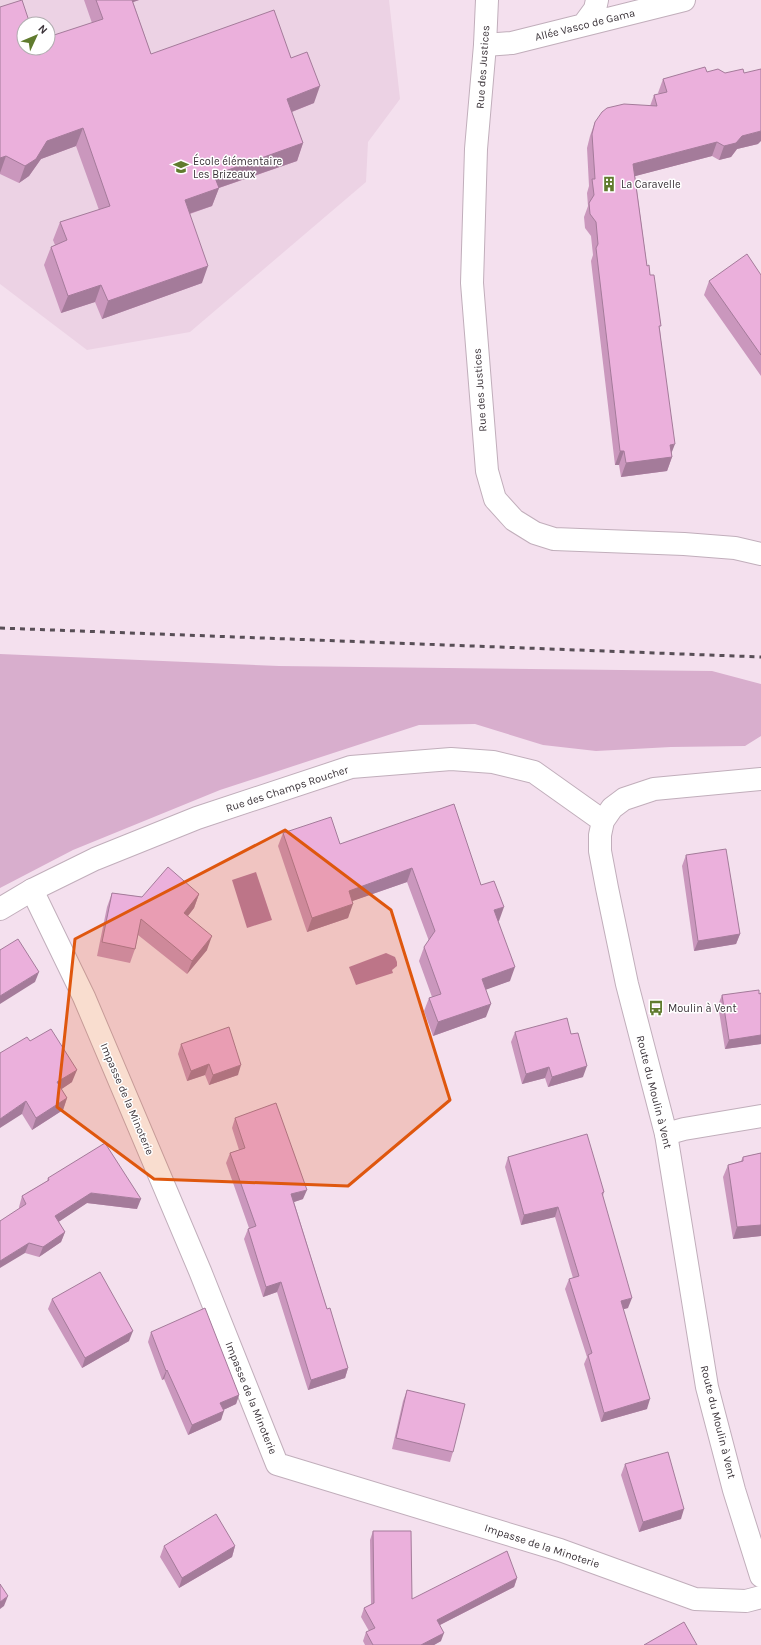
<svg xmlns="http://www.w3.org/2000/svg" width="761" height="1645" viewBox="0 0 761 1645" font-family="Karla,sans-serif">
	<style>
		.built { fill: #ecd2e4; fill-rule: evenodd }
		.green { fill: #d8aecd }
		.water { fill: #b57da7 }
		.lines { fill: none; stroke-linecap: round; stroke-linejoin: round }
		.minor-casing { stroke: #c1aebb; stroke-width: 24 }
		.tertiary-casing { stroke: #c1aebb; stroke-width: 24 }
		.minor { stroke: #fff; stroke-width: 22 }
		.tertiary { stroke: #fff; stroke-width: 22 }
		.rail { stroke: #584e56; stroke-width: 3; stroke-dasharray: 5 5; stroke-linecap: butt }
		.wall { fill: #ca97bd }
		.shaded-wall { fill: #a47b9a }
		.building { fill: #ebb0dc; stroke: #a47b9a }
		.marked { fill: #df570e; fill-opacity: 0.2; stroke: #df570e; stroke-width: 3; stroke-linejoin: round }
		.labels { text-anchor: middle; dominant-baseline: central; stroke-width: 3; stroke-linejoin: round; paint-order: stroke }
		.street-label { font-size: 11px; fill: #3b3339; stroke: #fff }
		.poi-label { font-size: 11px; fill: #3b3339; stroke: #fff; text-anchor: start }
	</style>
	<rect width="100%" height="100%" fill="#f4e0ee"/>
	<!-- built -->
	<path class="built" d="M 0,0 L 389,0 L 400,99 L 368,142 L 366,182 L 190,332 L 87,350 L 0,284 ZM 24,24 L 48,24 L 48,48 L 24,48 Z"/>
	<!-- green -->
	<path class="green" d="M 0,654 L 279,666 L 712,671 L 761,684 L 761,736 L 745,746 L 671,747 L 596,751 L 543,745 L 475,724 L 419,725 L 220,790 L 73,850 L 0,888 Z"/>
	<!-- water -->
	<path class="water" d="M 256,872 L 272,920 L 247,928 L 232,880 Z
		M 386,953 L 395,957 L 397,962 L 397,966 L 392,970 L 393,973 L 356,985 L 349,967 Z"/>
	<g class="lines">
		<!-- minor casing -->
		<g class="minor-casing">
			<path id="minor" d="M 584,24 L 595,9 L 597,0
				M 485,45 L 512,43 L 684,0
				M 32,890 L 84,997 L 200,1271 L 277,1464 L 560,1550 L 695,1599 L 746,1601 L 761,1597
				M 666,1134 L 684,1129 L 761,1116"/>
		</g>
		<!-- tertiary casing -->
		<g class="tertiary-casing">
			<path id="tertiary" d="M 487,0 L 485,45 L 476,149 L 472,283 L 487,471 L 495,499 L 514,520 L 535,533 L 554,539 L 684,544 L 735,548 L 761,554
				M 761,779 L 654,789 L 624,799 L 612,808 L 603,821 L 600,835 L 600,851 L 607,888 L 627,984 L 666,1134 L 707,1387 L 734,1490 L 761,1576
				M 0,909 L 32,890 L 95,859 L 197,818 L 351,767 L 451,759 L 493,762 L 534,772 L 603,821"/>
		</g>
		<!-- minor -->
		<use href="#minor" class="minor"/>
		<!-- tertiary -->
		<use href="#tertiary" class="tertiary"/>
		<!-- rail -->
		<path class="rail" d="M 0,628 L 761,657"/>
	</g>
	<!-- wall -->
	<path class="wall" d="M 84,0 L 139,0 L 133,2 L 151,54 L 291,58 L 314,103 L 292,112 L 303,143 L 297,161 L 219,188 L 212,206 L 190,214 L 202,283 L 102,319 L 95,302 L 61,313 L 44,265 L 51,247 L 55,245 L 53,240 L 60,222 L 99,210 L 76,146 L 41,159 L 29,176 L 19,183 L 0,174 L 0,7 L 24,48 L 92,23 Z
		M 707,72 L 758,144 L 737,149 L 731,157 L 719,160 L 712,156 L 635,176 L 647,266 L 650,275 L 660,330 L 672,457 L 667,471 L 621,477 L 619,465 L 615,465 L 591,261 L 593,255 L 591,236 L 585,228 L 584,217 L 588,206 L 587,193 L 589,186 L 587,148 L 590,136 L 595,122 L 650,106 L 654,95 L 659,94 L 658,93 L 663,79 Z
		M 761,275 L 761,376 L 704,295 L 709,281 Z
		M 283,833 L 340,844 L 481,885 L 499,921 L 498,921 L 510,981 L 486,989 L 486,1017 L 433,1036 L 424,1011 L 429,998 L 432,997 L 419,961 L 424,947 L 429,941 L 407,882 L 352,901 L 348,918 L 307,932 L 278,846 Z
		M 686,855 L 740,934 L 736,944 L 694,951 L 682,866 Z
		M 112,893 L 142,897 L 199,894 L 194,908 L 188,916 L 207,950 L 187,974 L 138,935 L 135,949 L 130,963 L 97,956 L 107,907 Z
		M 761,993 L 761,1044 L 725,1049 L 718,1005 L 722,995 Z
		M 515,1032 L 571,1034 L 583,1077 L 548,1087 L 545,1078 L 522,1084 L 511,1042 Z
		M 30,1041 L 72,1082 L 61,1089 L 67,1098 L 63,1110 L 32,1130 L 22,1114 Z
		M 181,1044 L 238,1075 L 209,1085 L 205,1075 L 187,1081 L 178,1054 Z
		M 235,1118 L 303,1199 L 294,1202 L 327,1309 L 348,1368 L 345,1378 L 308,1390 L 277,1292 L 263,1297 L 244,1239 L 248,1229 L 249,1228 L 226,1163 L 230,1153 L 239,1150 L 232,1128 Z
		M 761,1153 L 761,1236 L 733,1239 L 723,1177 L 728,1165 L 741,1161 L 743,1157 Z
		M 508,1157 L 604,1192 L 603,1196 L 628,1308 L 623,1309 L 647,1409 L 601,1422 L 584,1364 L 587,1357 L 565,1289 L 569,1279 L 573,1278 L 555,1217 L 521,1225 L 505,1167 Z
		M 48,1178 L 137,1209 L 87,1203 L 58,1222 L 65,1232 L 61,1242 L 39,1257 L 25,1253 L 19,1207 L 22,1196 L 47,1181 Z
		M 52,1299 L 129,1341 L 82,1368 L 48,1309 Z
		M 151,1332 L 239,1395 L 236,1404 L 223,1410 L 221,1420 L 188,1435 L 164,1379 L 162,1380 L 148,1342 Z
		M 407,1390 L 453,1452 L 450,1462 L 392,1449 L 403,1401 Z
		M 625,1464 L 681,1519 L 639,1532 L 621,1475 Z
		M 373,1531 L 412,1599 L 517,1578 L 514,1587 L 440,1625 L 441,1641 L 434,1645 L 365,1645 L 363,1641 L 366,1632 L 369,1631 L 361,1617 L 364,1608 L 371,1604 L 370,1540 Z
		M 164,1546 L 235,1546 L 232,1557 L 179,1588 L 160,1557 Z"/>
	<!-- shaded-wall -->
	<path class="shaded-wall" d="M 124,0 L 139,0 L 122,6 Z
		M 320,86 L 314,103 L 281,116 L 287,99 Z
		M 83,128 L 76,146 L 41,159 L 29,176 L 19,183 L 25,166 L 47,141 Z
		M 761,131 L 761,141 L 758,144 L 737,149 L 731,157 L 719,160 L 724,146 L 742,136 Z
		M 717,142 L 712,156 L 628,178 L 633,164 Z
		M 303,143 L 297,161 L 207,192 L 214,175 Z
		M 6,156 L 0,173 L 0,158 Z
		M 219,188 L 212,206 L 179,217 L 185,200 Z
		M 208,266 L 202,283 L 102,319 L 108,301 Z
		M 101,285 L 95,302 L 61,313 L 68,296 Z
		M 675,444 L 670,457 L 672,457 L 667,471 L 621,477 L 626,463 L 670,445 Z
		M 620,451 L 624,451 L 619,465 L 615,465 Z
		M 412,868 L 407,882 L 344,904 L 349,891 Z
		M 199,894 L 194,908 L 179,927 L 184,913 Z
		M 353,904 L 348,918 L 307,932 L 312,918 Z
		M 504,907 L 499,921 L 489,924 L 494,910 Z
		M 740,934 L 736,944 L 694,951 L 698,941 Z
		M 212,936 L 207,950 L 187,974 L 192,961 Z
		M 515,967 L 510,981 L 477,993 L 482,979 Z
		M 39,972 L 35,982 L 0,1004 L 0,996 Z
		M 491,1004 L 486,1017 L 433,1036 L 438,1022 Z
		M 761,1035 L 761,1044 L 725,1049 L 729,1040 Z
		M 209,1064 L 205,1075 L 187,1081 L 191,1071 Z
		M 241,1065 L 238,1075 L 209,1085 L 213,1075 Z
		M 587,1066 L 583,1077 L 548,1087 L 552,1077 Z
		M 549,1067 L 545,1078 L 522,1084 L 526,1074 Z
		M 77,1070 L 72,1082 L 53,1095 L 57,1082 Z
		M 67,1098 L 63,1110 L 32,1130 L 36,1118 Z
		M 26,1101 L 22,1114 L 0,1128 L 0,1119 Z
		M 307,1190 L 303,1199 L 288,1204 L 291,1194 Z
		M 91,1193 L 141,1199 L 137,1209 L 87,1203 L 51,1227 L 55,1216 Z
		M 558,1207 L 555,1217 L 521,1225 L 524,1215 Z
		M 761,1225 L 761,1236 L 733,1239 L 737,1227 Z
		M 65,1232 L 61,1242 L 39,1257 L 43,1247 Z
		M 29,1243 L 25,1253 L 0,1268 L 0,1261 Z
		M 281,1282 L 277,1292 L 263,1297 L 266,1287 Z
		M 632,1298 L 628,1308 L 617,1311 L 621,1301 Z
		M 133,1331 L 129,1341 L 82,1368 L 85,1358 Z
		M 348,1368 L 345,1378 L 308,1390 L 311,1380 Z
		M 167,1370 L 164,1379 L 162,1380 L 166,1371 Z
		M 239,1395 L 236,1404 L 217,1413 L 220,1403 Z
		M 650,1399 L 647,1409 L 601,1422 L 604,1413 Z
		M 224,1411 L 221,1420 L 188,1435 L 192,1425 Z
		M 684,1509 L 681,1519 L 639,1532 L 643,1522 Z
		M 235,1546 L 232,1557 L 179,1588 L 182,1578 Z
		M 517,1578 L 514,1587 L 434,1628 L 437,1620 Z
		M 8,1596 L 4,1606 L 0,1609 L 0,1602 Z
		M 444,1633 L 441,1641 L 434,1645 L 421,1645 Z"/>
	<!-- building -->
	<path class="building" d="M 22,0 L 30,24 L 24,24 L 24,48 L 48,48 L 48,37 L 103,19 L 96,0 L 132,0 L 151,54 L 274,10 L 291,58 L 307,52 L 320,86 L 287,99 L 303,143 L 214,175 L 219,188 L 185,200 L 208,266 L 108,301 L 101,285 L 68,296 L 51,247 L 67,240 L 60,222 L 110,206 L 83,128 L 47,141 L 36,159 L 25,166 L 6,156 L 0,158 L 0,7 Z
		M 705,67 L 707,72 L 718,69 L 725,73 L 743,69 L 744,73 L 761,69 L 761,131 L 742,136 L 736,143 L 724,146 L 717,142 L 633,164 L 647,266 L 649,265 L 650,275 L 654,275 L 661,326 L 659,326 L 675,444 L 670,445 L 672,457 L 626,463 L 624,451 L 620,451 L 596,248 L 598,244 L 596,222 L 590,214 L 589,203 L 594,195 L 592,179 L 595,179 L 592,134 L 595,122 L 602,112 L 607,108 L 624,104 L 657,106 L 654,95 L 667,92 L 663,79 Z
		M 747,254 L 761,275 L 761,355 L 709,281 Z
		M 454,804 L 481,885 L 494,881 L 504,907 L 494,910 L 515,967 L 482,979 L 491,1004 L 438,1022 L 429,998 L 441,994 L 424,947 L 435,931 L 412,868 L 349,891 L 353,904 L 312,918 L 283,833 L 331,817 L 340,844 Z
		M 726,849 L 740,934 L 698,941 L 686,855 Z
		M 168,867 L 199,894 L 184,913 L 212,936 L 192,961 L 141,919 L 135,949 L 102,942 L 112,893 L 142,897 Z
		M 18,939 L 39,972 L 0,996 L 0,950 Z
		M 759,990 L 759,994 L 761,993 L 761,1035 L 729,1040 L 722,995 Z
		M 567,1018 L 571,1034 L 578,1033 L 587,1066 L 552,1077 L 549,1067 L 526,1074 L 515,1032 Z
		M 229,1027 L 241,1065 L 213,1075 L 209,1064 L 191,1071 L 181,1044 Z
		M 51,1029 L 77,1070 L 57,1082 L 67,1098 L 36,1118 L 26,1101 L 0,1119 L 0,1053 L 27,1037 L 30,1041 Z
		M 276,1103 L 307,1190 L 291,1194 L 327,1309 L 330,1308 L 348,1368 L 311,1380 L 281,1282 L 266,1287 L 248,1229 L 256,1226 L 230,1153 L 245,1148 L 235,1118 Z
		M 587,1134 L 604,1192 L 602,1193 L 632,1298 L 621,1301 L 650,1399 L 604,1413 L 588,1355 L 592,1353 L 569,1279 L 579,1276 L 558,1207 L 524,1215 L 508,1157 Z
		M 105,1143 L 141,1199 L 91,1193 L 55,1216 L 65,1232 L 43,1247 L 29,1243 L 0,1261 L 0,1221 L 26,1204 L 22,1196 L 49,1180 L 48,1178 Z
		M 761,1153 L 761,1225 L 737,1227 L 728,1165 L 743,1161 L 743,1157 Z
		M 100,1272 L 133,1331 L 85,1358 L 52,1299 Z
		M 205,1308 L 239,1395 L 220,1403 L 224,1411 L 192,1425 L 167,1370 L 166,1371 L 151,1332 Z
		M 407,1390 L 465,1404 L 453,1452 L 396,1438 Z
		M 668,1452 L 684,1509 L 643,1522 L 625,1464 Z
		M 216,1514 L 235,1546 L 182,1578 L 164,1546 Z
		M 373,1531 L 411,1531 L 412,1599 L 507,1551 L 517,1578 L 437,1620 L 444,1633 L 421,1645 L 373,1645 L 366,1632 L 375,1628 L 364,1608 L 374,1603 Z
		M 0,1584 L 8,1596 L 0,1602 Z
		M 684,1622 L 697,1645 L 644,1645 Z"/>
	<!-- marked area -->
	<path class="marked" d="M 285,830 L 391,910 L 450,1100 L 348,1186 L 154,1179 L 57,1107 L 75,939 Z"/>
	<!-- icons -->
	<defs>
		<g id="school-bare" transform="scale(1.2)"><path d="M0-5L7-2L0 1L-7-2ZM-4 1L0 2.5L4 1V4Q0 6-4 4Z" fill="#607b2e" stroke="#fff" stroke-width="2.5" paint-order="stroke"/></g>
		<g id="building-bare" transform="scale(1.2)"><path d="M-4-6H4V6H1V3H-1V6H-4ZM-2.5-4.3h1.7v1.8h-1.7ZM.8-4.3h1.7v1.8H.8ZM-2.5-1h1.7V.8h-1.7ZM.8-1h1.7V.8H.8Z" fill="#607b2e" stroke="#fff" stroke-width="2.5" paint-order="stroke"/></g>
		<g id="bus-bare" transform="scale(1.2)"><path d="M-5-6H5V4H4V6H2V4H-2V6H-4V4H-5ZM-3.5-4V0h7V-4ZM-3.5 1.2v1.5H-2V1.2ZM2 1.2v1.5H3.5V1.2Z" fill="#607b2e" stroke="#fff" stroke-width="2.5" paint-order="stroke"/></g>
	</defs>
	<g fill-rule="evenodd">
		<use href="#school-bare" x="181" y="167"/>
		<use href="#building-bare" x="609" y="184"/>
		<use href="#bus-bare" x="656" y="1008"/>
	</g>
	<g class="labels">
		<!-- street labels -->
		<g class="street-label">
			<text transform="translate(585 25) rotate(-14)">Allée Vasco de Gama</text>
			<text transform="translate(483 67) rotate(-86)">Rue des Justices</text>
			<text transform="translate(480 390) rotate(-94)">Rue des Justices</text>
			<text transform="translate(287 789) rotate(-18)">Rue des Champs Roucher</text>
			<text transform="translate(654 1092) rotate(76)">Route du Moulin à Vent</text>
			<text transform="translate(127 1099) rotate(67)">Impasse de la Minoterie</text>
			<text transform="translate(251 1398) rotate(68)">Impasse de la Minoterie</text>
			<text transform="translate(718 1422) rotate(76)">Route du Moulin à Vent</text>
			<text transform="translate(542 1546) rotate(18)">Impasse de la Minoterie</text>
		</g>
		<!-- poi labels -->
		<g class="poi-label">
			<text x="193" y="161">École élémentaire<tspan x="193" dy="13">Les Brizeaux</tspan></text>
			<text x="621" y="184">La Caravelle</text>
			<text x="668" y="1008">Moulin à Vent</text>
		</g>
	</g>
	<!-- north arrow -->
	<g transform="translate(36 36) rotate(46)"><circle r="19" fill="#ffffff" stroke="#b1adb0"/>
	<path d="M0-3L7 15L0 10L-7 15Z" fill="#607b2e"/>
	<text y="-6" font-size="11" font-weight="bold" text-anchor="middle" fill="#3b3339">N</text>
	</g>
</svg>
